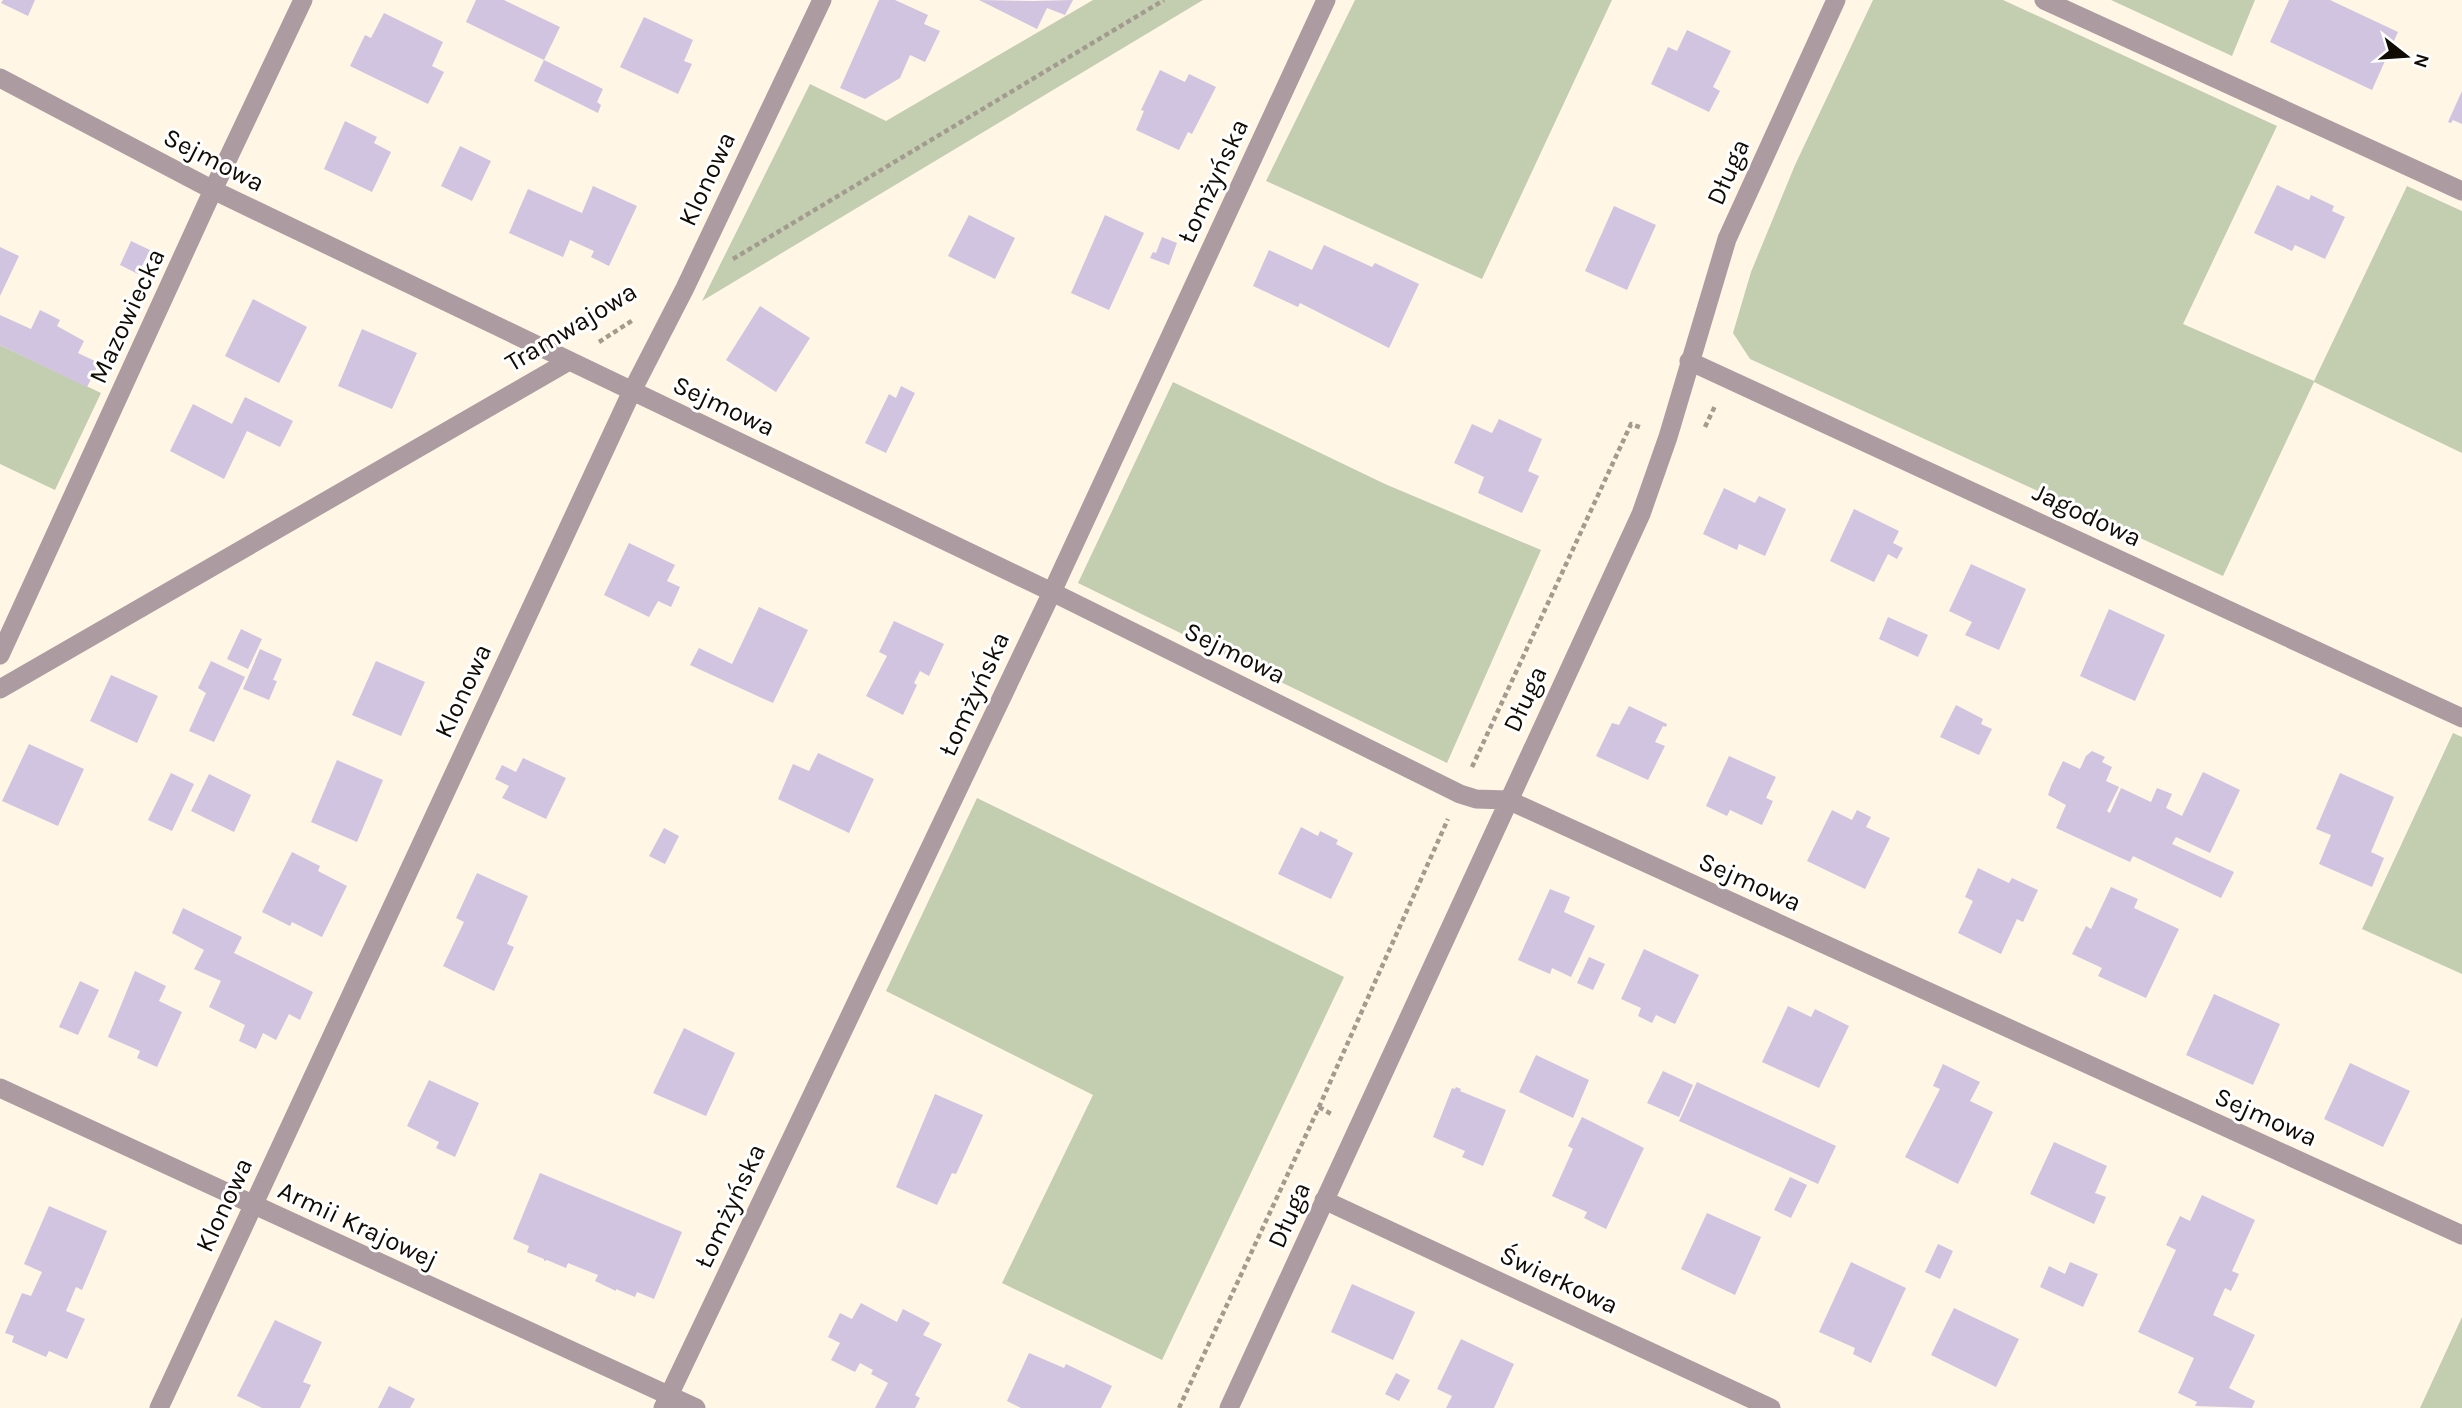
<svg xmlns="http://www.w3.org/2000/svg" width="2462" height="1408" viewBox="0 0 2462 1408" font-family="Karla,sans-serif">
	<style>
		.green { fill: #c3ceb1 }
		.building { fill: #d0c4e0 }
		.lines { fill: none; stroke-linecap: round; stroke-linejoin: round }
		.path { stroke: #a39b8e; stroke-width: 4.5; stroke-dasharray: 5 3.5; stroke-linecap: butt }
		.minor { stroke: #ac9ba0; stroke-width: 19 }
		.labels { text-anchor: middle; dominant-baseline: central; stroke-width: 6; stroke-linejoin: round; paint-order: stroke }
		.street-label { font-size: 26px; fill: #100b03; stroke: #fff }
	</style>
	<rect width="100%" height="100%" fill="#fff6e5"/>
	<!-- green -->
	<path class="green" d="M 1093,0 L 1203,0 L 702,301 L 810,84 L 886,121 Z
		M 1355,0 L 1612,0 L 1482,279 L 1266,181 Z
		M 1873,0 L 2003,0 L 2277,126 L 2183,324 L 2314,381 L 2407,186 L 2462,211 L 2462,453 L 2314,382 L 2223,576 L 1750,359 L 1733,333 L 1751,272 L 1795,165 Z
		M 2111,0 L 2255,0 L 2232,56 Z
		M 0,345 L 101,393 L 55,490 L 0,464 Z
		M 1173,382 L 1385,484 L 1541,550 L 1447,763 L 1078,583 Z
		M 2453,733 L 2462,737 L 2462,974 L 2362,929 Z
		M 977,798 L 1344,977 L 1162,1360 L 1002,1283 L 1093,1095 L 886,991 Z
		M 2462,1317 L 2462,1408 L 2420,1408 Z"/>
	<!-- building -->
	<path class="building" d="M 3,0 L 35,0 L 28,16 L 1,3 Z
		M 476,0 L 504,0 L 560,27 L 544,60 L 603,89 L 597,102 L 601,105 L 598,113 L 534,81 L 544,60 L 466,22 Z
		M 879,0 L 895,0 L 928,15 L 924,24 L 940,31 L 925,62 L 910,55 L 900,78 L 865,99 L 840,88 Z
		M 979,0 L 1033,1 L 1073,0 L 1065,15 L 1047,8 L 1037,29 Z
		M 2289,0 L 2330,0 L 2398,32 L 2372,90 L 2270,42 Z
		M 384,13 L 443,42 L 432,66 L 444,72 L 428,104 L 350,66 L 365,35 L 371,38 Z
		M 644,17 L 693,40 L 684,61 L 692,64 L 678,94 L 620,67 Z
		M 1687,30 L 1731,51 L 1713,87 L 1720,91 L 1709,112 L 1651,84 L 1668,47 L 1677,51 Z
		M 1160,70 L 1185,82 L 1189,74 L 1216,87 L 1192,134 L 1188,132 L 1179,150 L 1136,130 L 1144,111 L 1141,110 Z
		M 2462,91 L 2462,124 L 2453,120 L 2451,123 L 2448,122 Z
		M 345,121 L 377,137 L 374,143 L 391,152 L 372,192 L 324,169 Z
		M 460,146 L 491,161 L 472,201 L 441,186 Z
		M 2277,185 L 2309,200 L 2311,195 L 2334,206 L 2332,211 L 2345,217 L 2325,259 L 2295,245 L 2292,251 L 2254,233 Z
		M 593,186 L 637,206 L 609,266 L 591,257 L 594,251 L 570,240 L 563,257 L 509,233 L 528,189 L 582,213 Z
		M 1614,206 L 1656,225 L 1627,290 L 1585,271 Z
		M 969,215 L 1015,238 L 995,279 L 948,256 Z
		M 1105,215 L 1144,233 L 1109,310 L 1071,293 Z
		M 1162,237 L 1177,243 L 1169,265 L 1150,258 L 1153,252 L 1156,253 Z
		M 131,241 L 150,250 L 138,274 L 120,265 Z
		M 1324,245 L 1372,267 L 1375,263 L 1419,284 L 1389,348 L 1300,303 L 1298,307 L 1253,286 L 1269,250 L 1312,270 Z
		M 0,247 L 19,256 L 0,296 Z
		M 253,299 L 307,327 L 279,383 L 225,356 Z
		M 760,306 L 810,338 L 776,392 L 726,360 Z
		M 40,310 L 60,320 L 57,326 L 84,341 L 78,353 L 99,363 L 87,387 L 0,345 L 0,315 L 31,329 Z
		M 362,329 L 417,353 L 392,409 L 338,386 Z
		M 901,386 L 915,393 L 886,453 L 865,443 L 889,394 L 896,398 Z
		M 245,397 L 293,421 L 280,447 L 247,431 L 224,479 L 170,451 L 193,404 L 232,424 Z
		M 1499,419 L 1542,439 L 1528,471 L 1539,476 L 1522,513 L 1478,493 L 1484,477 L 1454,463 L 1472,424 L 1492,433 Z
		M 1724,488 L 1755,503 L 1759,496 L 1786,509 L 1765,556 L 1739,544 L 1737,550 L 1703,534 Z
		M 1854,509 L 1899,531 L 1893,543 L 1903,548 L 1897,559 L 1888,554 L 1874,582 L 1830,561 Z
		M 629,543 L 675,565 L 667,581 L 680,587 L 671,607 L 658,601 L 649,617 L 604,595 Z
		M 1971,564 L 2026,589 L 1999,650 L 1965,635 L 1972,622 L 1949,611 Z
		M 759,607 L 808,630 L 773,703 L 690,665 L 699,648 L 732,664 Z
		M 2109,609 L 2165,635 L 2135,701 L 2080,676 Z
		M 1888,617 L 1928,635 L 1918,657 L 1879,639 Z
		M 894,621 L 944,644 L 929,676 L 920,671 L 914,683 L 917,685 L 903,715 L 866,696 L 887,656 L 879,652 Z
		M 241,629 L 262,639 L 248,669 L 227,659 Z
		M 260,649 L 282,659 L 273,680 L 277,681 L 269,700 L 243,689 Z
		M 211,661 L 245,677 L 214,742 L 189,731 L 206,693 L 198,688 Z
		M 376,661 L 425,682 L 401,736 L 352,715 Z
		M 111,675 L 158,696 L 137,743 L 90,721 Z
		M 1956,705 L 1983,719 L 1981,724 L 1992,729 L 1979,755 L 1940,737 Z
		M 1629,706 L 1667,724 L 1666,727 L 1663,726 L 1655,742 L 1665,746 L 1648,780 L 1596,756 L 1612,723 L 1619,725 Z
		M 29,744 L 84,769 L 58,826 L 2,801 Z
		M 2092,751 L 2105,757 L 2102,762 L 2112,767 L 2106,781 L 2119,787 L 2107,811 L 2110,813 L 2121,788 L 2151,802 L 2157,788 L 2172,794 L 2166,808 L 2182,816 L 2203,772 L 2240,790 L 2210,853 L 2176,837 L 2172,844 L 2234,872 L 2221,898 L 2133,856 L 2130,862 L 2056,828 L 2066,805 L 2048,795 L 2051,786 L 2063,761 L 2080,769 L 2086,756 Z
		M 818,753 L 874,779 L 849,833 L 778,799 L 793,764 L 809,771 Z
		M 1729,756 L 1776,777 L 1766,798 L 1773,801 L 1762,825 L 1730,810 L 1727,816 L 1706,806 Z
		M 523,758 L 566,778 L 546,819 L 502,798 L 509,786 L 495,779 L 502,765 L 516,772 Z
		M 337,760 L 383,780 L 357,842 L 311,822 Z
		M 171,773 L 194,784 L 172,831 L 148,820 Z
		M 2340,773 L 2394,797 L 2371,852 L 2384,858 L 2372,887 L 2319,864 L 2331,835 L 2316,829 Z
		M 209,774 L 251,795 L 234,832 L 191,811 Z
		M 1832,810 L 1852,820 L 1857,810 L 1871,817 L 1866,827 L 1890,838 L 1865,889 L 1807,861 Z
		M 1301,827 L 1318,836 L 1320,831 L 1338,840 L 1336,844 L 1353,853 L 1331,899 L 1278,874 Z
		M 664,828 L 679,836 L 665,864 L 649,856 Z
		M 292,852 L 320,866 L 318,871 L 347,886 L 322,937 L 292,922 L 290,926 L 262,912 Z
		M 1978,868 L 2009,883 L 2012,878 L 2038,890 L 2023,922 L 2017,919 L 2001,954 L 1958,933 L 1973,901 L 1965,897 Z
		M 477,873 L 528,896 L 507,944 L 514,947 L 494,991 L 443,966 L 464,922 L 456,918 Z
		M 2111,887 L 2138,899 L 2134,908 L 2179,929 L 2146,998 L 2098,976 L 2102,968 L 2072,954 L 2086,926 L 2091,929 Z
		M 1550,889 L 1570,897 L 1564,912 L 1595,926 L 1571,977 L 1552,968 L 1550,974 L 1518,960 Z
		M 183,908 L 242,937 L 234,953 L 313,992 L 300,1020 L 289,1014 L 276,1040 L 263,1033 L 256,1049 L 239,1041 L 245,1025 L 209,1007 L 221,981 L 194,969 L 204,950 L 172,933 Z
		M 1644,949 L 1699,975 L 1675,1024 L 1656,1015 L 1652,1023 L 1638,1016 L 1641,1008 L 1621,999 Z
		M 1589,957 L 1605,964 L 1593,990 L 1577,983 Z
		M 135,971 L 166,986 L 159,1001 L 182,1012 L 157,1067 L 137,1058 L 140,1051 L 108,1037 Z
		M 80,981 L 99,990 L 78,1035 L 59,1027 Z
		M 2214,994 L 2280,1024 L 2253,1085 L 2186,1055 Z
		M 1788,1006 L 1811,1017 L 1815,1009 L 1849,1026 L 1819,1088 L 1762,1062 Z
		M 684,1028 L 735,1053 L 706,1116 L 653,1093 Z
		M 1536,1055 L 1589,1080 L 1573,1118 L 1519,1092 Z
		M 2350,1063 L 2410,1091 L 2383,1147 L 2324,1119 Z
		M 1943,1064 L 1980,1082 L 1970,1101 L 1993,1112 L 1958,1184 L 1905,1157 L 1940,1089 L 1933,1086 Z
		M 1663,1071 L 1693,1085 L 1679,1117 L 1647,1103 Z
		M 429,1080 L 479,1103 L 455,1157 L 436,1148 L 439,1142 L 407,1126 Z
		M 1697,1082 L 1836,1146 L 1818,1184 L 1679,1121 Z
		M 1456,1087 L 1461,1089 L 1460,1091 L 1506,1110 L 1483,1166 L 1462,1157 L 1465,1151 L 1433,1137 L 1452,1088 L 1455,1089 Z
		M 935,1094 L 983,1115 L 956,1174 L 952,1173 L 937,1205 L 896,1187 Z
		M 1582,1117 L 1644,1148 L 1606,1229 L 1584,1218 L 1587,1212 L 1552,1196 L 1573,1149 L 1568,1146 Z
		M 2054,1142 L 2107,1166 L 2095,1193 L 2106,1197 L 2094,1224 L 2030,1194 Z
		M 540,1173 L 682,1232 L 654,1299 L 637,1292 L 635,1297 L 616,1289 L 616,1291 L 595,1281 L 598,1275 L 568,1263 L 566,1268 L 547,1260 L 544,1261 L 544,1259 L 527,1252 L 529,1246 L 513,1239 Z
		M 1790,1177 L 1807,1185 L 1791,1218 L 1774,1210 Z
		M 2202,1195 L 2255,1220 L 2232,1271 L 2239,1274 L 2231,1291 L 2225,1288 L 2213,1315 L 2255,1335 L 2229,1388 L 2255,1401 L 2252,1408 L 2195,1406 L 2197,1402 L 2178,1393 L 2194,1358 L 2138,1332 L 2176,1250 L 2166,1245 L 2180,1216 L 2190,1221 Z
		M 49,1206 L 107,1231 L 82,1290 L 76,1287 L 66,1311 L 85,1319 L 67,1359 L 49,1351 L 46,1357 L 12,1342 L 14,1336 L 5,1333 L 22,1293 L 31,1296 L 42,1272 L 24,1264 Z
		M 1707,1213 L 1761,1237 L 1735,1295 L 1681,1269 Z
		M 1938,1244 L 1953,1251 L 1940,1279 L 1925,1272 Z
		M 1851,1262 L 1906,1288 L 1871,1363 L 1853,1354 L 1855,1348 L 1819,1332 Z
		M 2070,1262 L 2098,1274 L 2083,1307 L 2040,1287 L 2049,1266 L 2065,1274 Z
		M 1352,1284 L 1415,1312 L 1393,1360 L 1331,1332 Z
		M 861,1303 L 897,1322 L 903,1309 L 930,1323 L 923,1335 L 942,1344 L 915,1395 L 920,1398 L 915,1408 L 875,1408 L 888,1383 L 871,1374 L 873,1370 L 860,1363 L 855,1372 L 831,1360 L 840,1343 L 828,1337 L 840,1313 L 852,1319 Z
		M 1954,1308 L 2019,1339 L 1996,1387 L 1931,1355 Z
		M 275,1320 L 322,1342 L 303,1382 L 311,1385 L 300,1408 L 262,1408 L 237,1396 Z
		M 1461,1339 L 1514,1364 L 1494,1408 L 1446,1408 L 1452,1396 L 1437,1389 Z
		M 1029,1353 L 1064,1368 L 1066,1364 L 1112,1386 L 1101,1408 L 1021,1408 L 1007,1401 Z
		M 1396,1373 L 1410,1380 L 1399,1401 L 1385,1394 Z
		M 389,1386 L 415,1399 L 410,1408 L 378,1408 Z"/>
	<g class="lines">
		<!-- path -->
		<path class="path" d="M 733,259 L 1164,0
			M 599,342 L 633,320
			M 1705,427 L 1715,406
			M 1472,767 L 1631,424 L 1642,428
			M 1319,1107 L 1333,1115
			M 1179,1408 L 1319,1107 L 1448,819"/>
		<!-- minor -->
		<path class="minor" d="M 2044,0 L 2462,191
			M 0,78 L 213,190 L 1052,592 L 1460,794 L 1476,799 L 1508,800 L 2462,1235
			M 1689,361 L 2462,718
			M 0,655 L 213,190 L 303,0
			M 0,689 L 569,361
			M 0,1088 L 696,1408
			M 1324,1200 L 1771,1408
			M 159,1408 L 632,391 L 685,288 L 822,0
			M 663,1408 L 1052,592 L 1326,0
			M 1229,1408 L 1641,514 L 1668,437 L 1727,239 L 1836,0"/>
	</g>
	<g class="labels">
		<!-- street labels -->
		<g class="street-label">
			<text transform="translate(214 160) rotate(27)">Sejmowa</text>
			<text transform="translate(1728 172) rotate(-66)">Długa</text>
			<text transform="translate(707 179) rotate(-65)">Klonowa</text>
			<text transform="translate(1213 181) rotate(-65)">Łomżyńska</text>
			<text transform="translate(127 316) rotate(-65)">Mazowiecka</text>
			<text transform="translate(571 327) rotate(-31)">Tramwajowa</text>
			<text transform="translate(724 406) rotate(25)">Sejmowa</text>
			<text transform="translate(2087 515) rotate(25)">Jagodowa</text>
			<text transform="translate(1235 653) rotate(26)">Sejmowa</text>
			<text transform="translate(463 691) rotate(-65)">Klonowa</text>
			<text transform="translate(974 694) rotate(-65)">Łomżyńska</text>
			<text transform="translate(1525 699) rotate(-65)">Długa</text>
			<text transform="translate(1750 882) rotate(24)">Sejmowa</text>
			<text transform="translate(2266 1117) rotate(24)">Sejmowa</text>
			<text transform="translate(224 1205) rotate(-65)">Klonowa</text>
			<text transform="translate(730 1206) rotate(-65)">Łomżyńska</text>
			<text transform="translate(1289 1215) rotate(-66)">Długa</text>
			<text transform="translate(358 1225) rotate(25)">Armii Krajowej</text>
			<text transform="translate(1559 1280) rotate(25)">Świerkowa</text>
		</g>
	</g>
	<!-- north arrow -->
	<g transform="translate(2406 56) rotate(107)" stroke="#ffffff" stroke-width="5" paint-order="stroke">
	<path d="M0-5L12 26L0 18L-12 26Z" fill="#100b03"/>
	<text y="-10" font-size="19" font-weight="bold" text-anchor="middle" fill="#100b03">N</text>
	</g>
</svg>
